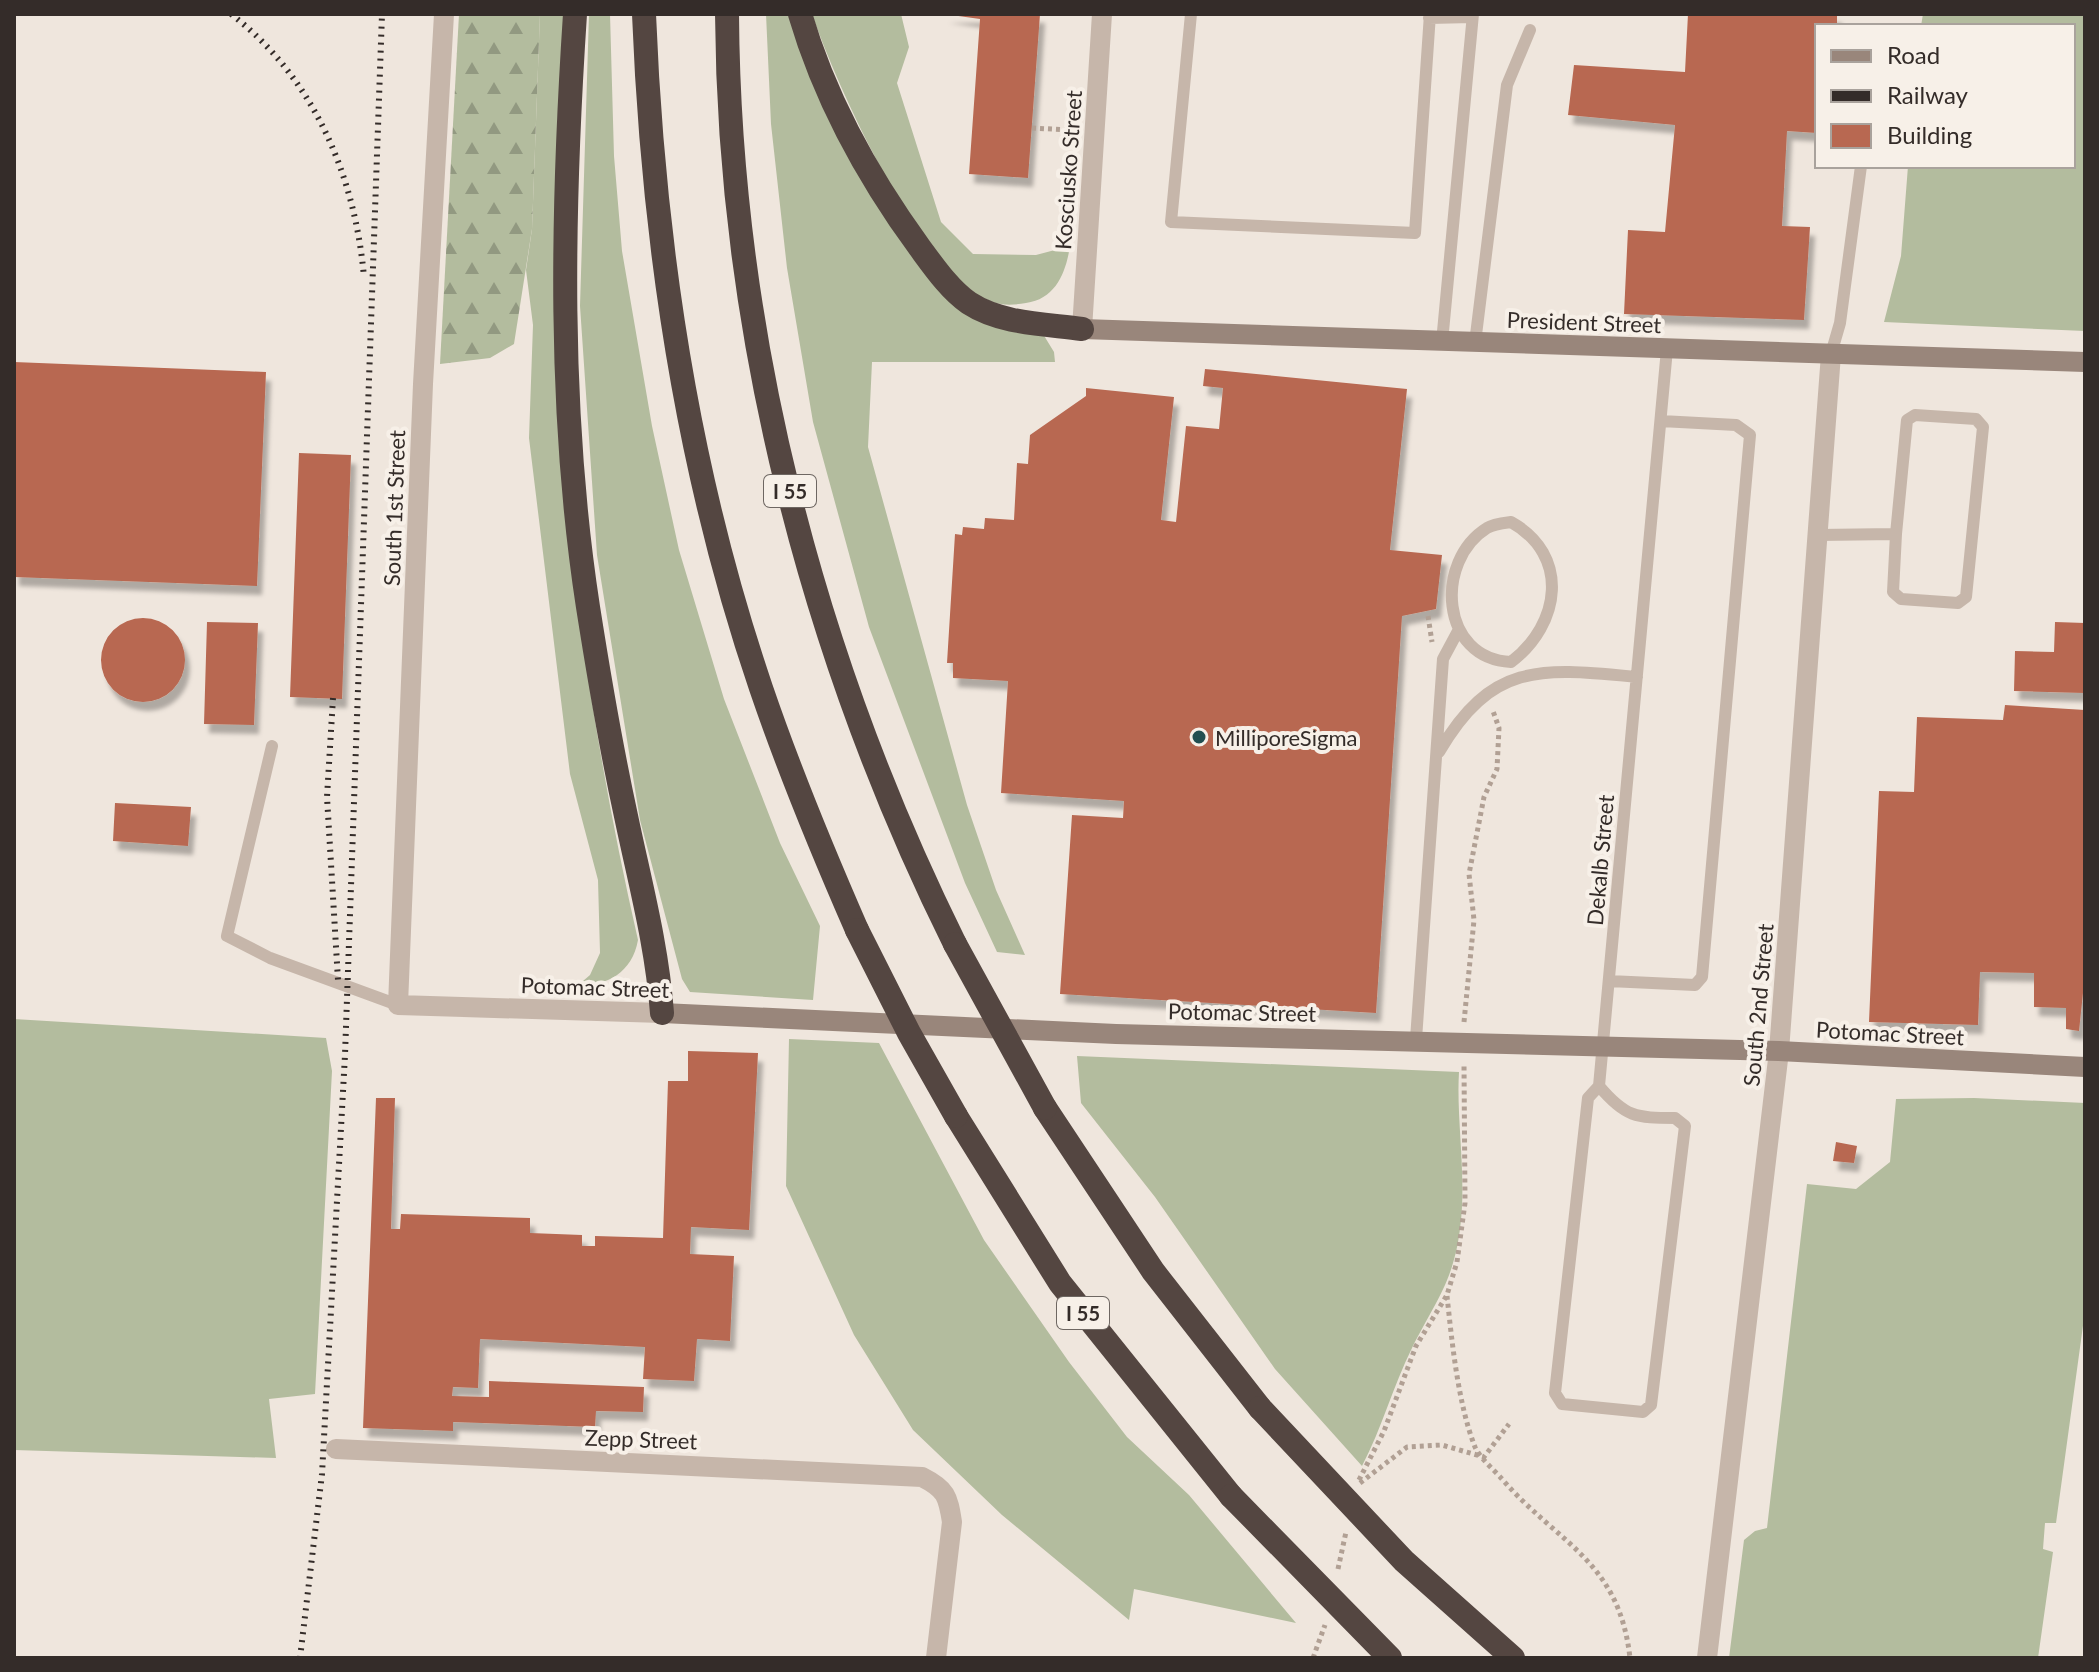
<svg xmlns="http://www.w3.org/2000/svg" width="2099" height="1672" viewBox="0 0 2099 1672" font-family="Lato,sans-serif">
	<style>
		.grass { fill: #b3bc9e }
		.forest { fill: url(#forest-firs) }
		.building { fill: #b86851; filter: url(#shadow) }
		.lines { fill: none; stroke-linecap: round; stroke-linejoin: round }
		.path { stroke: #b1a094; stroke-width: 5; stroke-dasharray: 4 4; stroke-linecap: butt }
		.lane { stroke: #c6b6aa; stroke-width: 12 }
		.street { stroke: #c6b6aa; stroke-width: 20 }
		.secondary { stroke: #99867b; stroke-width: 20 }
		.highway { stroke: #544641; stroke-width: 24 }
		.rail { stroke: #342c29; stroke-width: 6; stroke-dasharray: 2 6; stroke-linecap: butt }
		.highway-bridge { stroke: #544641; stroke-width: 24 }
		.poi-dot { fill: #234f51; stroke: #f7f0e8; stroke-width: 3 }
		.labels { text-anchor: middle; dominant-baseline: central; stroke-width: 8; stroke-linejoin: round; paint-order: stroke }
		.shield { fill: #f7f0e8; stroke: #6e6762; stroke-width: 2 }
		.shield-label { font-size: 20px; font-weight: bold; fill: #342c29 }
		.street-label { font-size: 22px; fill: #342c29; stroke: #f7f0e8 }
		.poi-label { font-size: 22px; fill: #342c29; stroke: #f7f0e8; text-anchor: start }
	</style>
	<defs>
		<pattern id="forest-firs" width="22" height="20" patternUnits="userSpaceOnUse" patternTransform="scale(2)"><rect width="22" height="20" fill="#b3bc9e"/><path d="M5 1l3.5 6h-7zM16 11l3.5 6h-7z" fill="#929981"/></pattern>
		<filter id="shadow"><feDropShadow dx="5" dy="9" stdDeviation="2" flood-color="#0004"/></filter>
	</defs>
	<rect width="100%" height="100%" fill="#efe6dd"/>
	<!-- grass -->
	<path class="grass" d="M 540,14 L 565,14 C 537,324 569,637 638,940 C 632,973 608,985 576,987 L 590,975 L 600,953 L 598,880 L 570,774 L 529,438 L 533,325 L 526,270 L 532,229 Z
		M 589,14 L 610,14 L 614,156 L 622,251 L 652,426 L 679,550 L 724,699 L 780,843 L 820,926 L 813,1000 L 690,992 L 682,979 L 640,820 L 597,555 L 580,306 Z
		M 766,14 L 790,14 L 913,255 L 1043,334 L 1054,352 L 1055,362 L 872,362 L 868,447 L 967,805 L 996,890 L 1025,955 L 997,952 L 965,883 L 869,627 L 813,422 L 787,268 L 771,124 Z
		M 812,14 L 901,14 L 909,47 L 897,83 L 941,222 L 973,254 L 1036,255 L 1070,246 C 1066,272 1056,299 1026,303 C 1014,305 1002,306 990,301 C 920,272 836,84 812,14 Z
		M 1923,14 L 2085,14 L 2085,331 L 1884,322 L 1901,256 L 1908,166 L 2073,166 L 2073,26 L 1921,26 Z
		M 14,1019 L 326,1038 L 332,1071 L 315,1394 L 269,1399 L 276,1458 L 14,1450 Z
		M 789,1039 L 879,1043 L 984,1240 L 1069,1362 L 1127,1437 L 1189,1495 L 1296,1623 L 1134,1589 L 1129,1620 L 1002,1515 L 913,1430 L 854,1335 L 786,1186 Z
		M 1077,1056 L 1459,1072 C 1456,1119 1467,1177 1460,1229 C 1453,1283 1435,1302 1412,1348 C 1393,1386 1382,1428 1362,1466 L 1275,1369 L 1155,1197 L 1081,1103 Z
		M 1974,1098 L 2085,1103 L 2085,1311 L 2056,1523 L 2045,1523 L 2043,1549 L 2053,1552 L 2038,1658 L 1729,1658 L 1744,1540 L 1755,1531 L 1767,1528 L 1807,1184 L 1856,1189 L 1890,1162 L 1896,1099 Z"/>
	<!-- forest -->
	<path class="forest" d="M 459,14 L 540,14 L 532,229 L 514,344 L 490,358 L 440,364 Z"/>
	<!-- building -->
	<path class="building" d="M 944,14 L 1040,14 L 1028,178 L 969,174 L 980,19 Z
		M 1688,14 L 1837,14 L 1837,26 L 1817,26 L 1817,133 L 1787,131 L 1782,226 L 1810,227 L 1804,320 L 1624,314 L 1628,230 L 1665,232 L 1675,125 L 1568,115 L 1574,65 L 1685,72 Z
		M 14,362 L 266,372 L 257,586 L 14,577 Z
		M 1205,369 L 1407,389 L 1390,550 L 1442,555 L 1436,609 L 1402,616 L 1376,1013 L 1060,994 L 1072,815 L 1123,818 L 1124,801 L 1001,793 L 1008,681 L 953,678 L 953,663 L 947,663 L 955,534 L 962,535 L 963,527 L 984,529 L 985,518 L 1014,520 L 1017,463 L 1028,464 L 1030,435 L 1086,396 L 1086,388 L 1174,397 L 1161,520 L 1176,522 L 1186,426 L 1219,429 L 1223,388 L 1203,386 Z
		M 299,453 L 351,455 L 342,699 L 290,697 Z
		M101 660a42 42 0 1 1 84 0a42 42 0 1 1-84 0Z
		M 207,622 L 258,623 L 254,725 L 204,724 Z
		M 2055,622 L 2085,623 L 2085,693 L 2014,691 L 2015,651 L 2054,652 Z
		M 2005,705 L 2085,710 L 2085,974 L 2079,1031 L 2066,1029 L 2066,1008 L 2034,1007 L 2034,973 L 1980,972 L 1978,1025 L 1869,1022 L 1879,791 L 1914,792 L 1917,717 L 2003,720 Z
		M 115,803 L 191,807 L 188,846 L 113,841 Z
		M 688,1051 L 758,1053 L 749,1230 L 691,1227 L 690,1254 L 734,1256 L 730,1341 L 697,1339 L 694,1381 L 643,1379 L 645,1347 L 480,1339 L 478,1388 L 453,1387 L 452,1396 L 489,1397 L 489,1381 L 644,1387 L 643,1412 L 596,1411 L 595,1427 L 453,1422 L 453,1431 L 363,1428 L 376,1098 L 395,1098 L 391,1229 L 400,1229 L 401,1214 L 530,1218 L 530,1233 L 582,1235 L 582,1246 L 595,1246 L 595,1236 L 663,1238 L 668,1081 L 688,1081 Z
		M 1836,1142 L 1857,1146 L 1854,1163 L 1833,1161 Z"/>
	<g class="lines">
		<!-- path -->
		<path class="path" d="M 1032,128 L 1069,130
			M 1428,616 L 1432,642
			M 1464,1022 L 1474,920 L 1469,874 L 1484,797 L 1497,769 L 1499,728 L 1493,711
			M 1447,1296 C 1452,1342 1458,1404 1475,1447 C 1480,1458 1494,1470 1502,1479 C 1558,1544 1619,1560 1630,1658
			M 1359,1480 L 1384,1431 L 1416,1346 L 1447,1295 L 1457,1262 L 1465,1203 L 1464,1064
			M 1360,1483 L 1407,1447 L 1442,1445 L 1484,1457 L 1509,1424
			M 1338,1569 L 1346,1532
			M 1313,1658 L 1325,1625"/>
		<!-- lane -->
		<path class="lane" d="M 1191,14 L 1171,222 L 1415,233 L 1430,14
			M 1429,18 L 1472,17
			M 1442,342 L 1473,14
			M 1475,343 L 1507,85 L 1530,30
			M 1831,354 L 1840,323 L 1861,166
			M 1511,522 C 1570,555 1561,624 1511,662 C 1440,659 1434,561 1487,528 C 1493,524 1503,523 1511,522 Z
			M 1818,535 L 1896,534 L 1907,420 L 1915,415 L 1976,419 L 1983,427 L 1966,597 L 1958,603 L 1901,599 L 1893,592 L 1896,534
			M 272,746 L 227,936 L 270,958 L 398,1005
			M 1439,752 C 1492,661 1542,668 1637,677
			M 1609,981 L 1695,985 L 1702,977 L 1750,435 L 1736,425 L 1661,421
			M 1416,1039 L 1443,659 L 1458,631
			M 1599,1086 C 1625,1117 1636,1118 1675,1118 L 1685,1126 L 1651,1405 L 1643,1412 L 1562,1404 L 1555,1393 L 1588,1098 L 1599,1086 L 1667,349"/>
		<!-- street -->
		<path class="street" d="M 444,14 L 423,384 L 398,1005 L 662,1013
			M 1082,329 L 1102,14
			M 336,1449 L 922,1477 C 946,1489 948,1496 952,1522 L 936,1658
			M 1707,1658 L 1779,1051 L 1831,354"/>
		<!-- secondary -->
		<path class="secondary" d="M 1082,329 L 2085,362
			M 662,1013 L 1116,1034 L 1779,1051 L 2085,1067"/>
		<!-- highway -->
		<path class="highway" d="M 575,14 C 562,211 558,412 588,607 C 599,677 611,747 626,816 C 640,883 657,945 662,1013
			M 644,14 C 653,242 687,471 761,688 C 789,770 822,850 857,930
			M 727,14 C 729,334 813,658 955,944
			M 800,14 C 825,99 868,177 920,248 C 934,267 950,290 969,303 C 1001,324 1046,324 1082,329
			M 1045,1108 L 1153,1271 L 1260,1408
			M 956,1116 L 1060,1283 L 1231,1496"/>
		<!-- rail -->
		<path class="rail" d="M 231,14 C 314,78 355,176 364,277
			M 333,698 L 327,797 L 338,980
			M 300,1658 L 322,1474 L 345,1055 L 382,14"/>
		<!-- highway-bridge -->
		<path class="highway-bridge" d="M 857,930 L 909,1033 L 956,1116
			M 955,944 L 1045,1108
			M 1260,1408 L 1404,1561 L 1513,1658
			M 1231,1496 L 1390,1658"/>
	</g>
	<!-- markers -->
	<circle class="poi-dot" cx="1199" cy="737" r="8"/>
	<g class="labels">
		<!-- shield labels -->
		<g class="shield">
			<rect x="764" y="475" width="52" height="32" rx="6"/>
			<rect x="1057" y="1297" width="52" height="32" rx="6"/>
		</g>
		<g class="shield-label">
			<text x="790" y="491">I 55</text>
			<text x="1083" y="1313">I 55</text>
		</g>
		<!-- street labels -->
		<g class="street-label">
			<text transform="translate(1068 170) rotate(-86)">Kosciusko Street</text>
			<text transform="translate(1584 322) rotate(2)">President Street</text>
			<text transform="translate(394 508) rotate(-88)">South 1st Street</text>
			<text transform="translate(1600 860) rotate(-85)">Dekalb Street</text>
			<text transform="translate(595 987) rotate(2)">Potomac Street</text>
			<text transform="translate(1758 1005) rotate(-85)">South 2nd Street</text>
			<text transform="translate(1242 1012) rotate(1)">Potomac Street</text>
			<text transform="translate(1890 1033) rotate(3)">Potomac Street</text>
			<text transform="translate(641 1439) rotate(2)">Zepp Street</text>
		</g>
		<!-- poi labels -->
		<g class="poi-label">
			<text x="1215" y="737">MilliporeSigma</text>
		</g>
	</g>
	<!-- border -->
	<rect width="2099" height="1672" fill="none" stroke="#342c29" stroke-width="32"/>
	<!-- legend -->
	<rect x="1815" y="24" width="260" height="144" fill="#f7f0e8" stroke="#a9a29c" stroke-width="2"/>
	<rect x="1831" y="50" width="40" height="12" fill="#99867b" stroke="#a9a29c" stroke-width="2"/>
	<text x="1887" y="64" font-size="24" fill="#342c29">Road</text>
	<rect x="1831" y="90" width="40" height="12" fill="#342c29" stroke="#a9a29c" stroke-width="2"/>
	<text x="1887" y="104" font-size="24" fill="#342c29">Railway</text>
	<rect x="1831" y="124" width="40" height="24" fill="#b86851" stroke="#a9a29c" stroke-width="2"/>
	<text x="1887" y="144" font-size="24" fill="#342c29">Building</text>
</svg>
